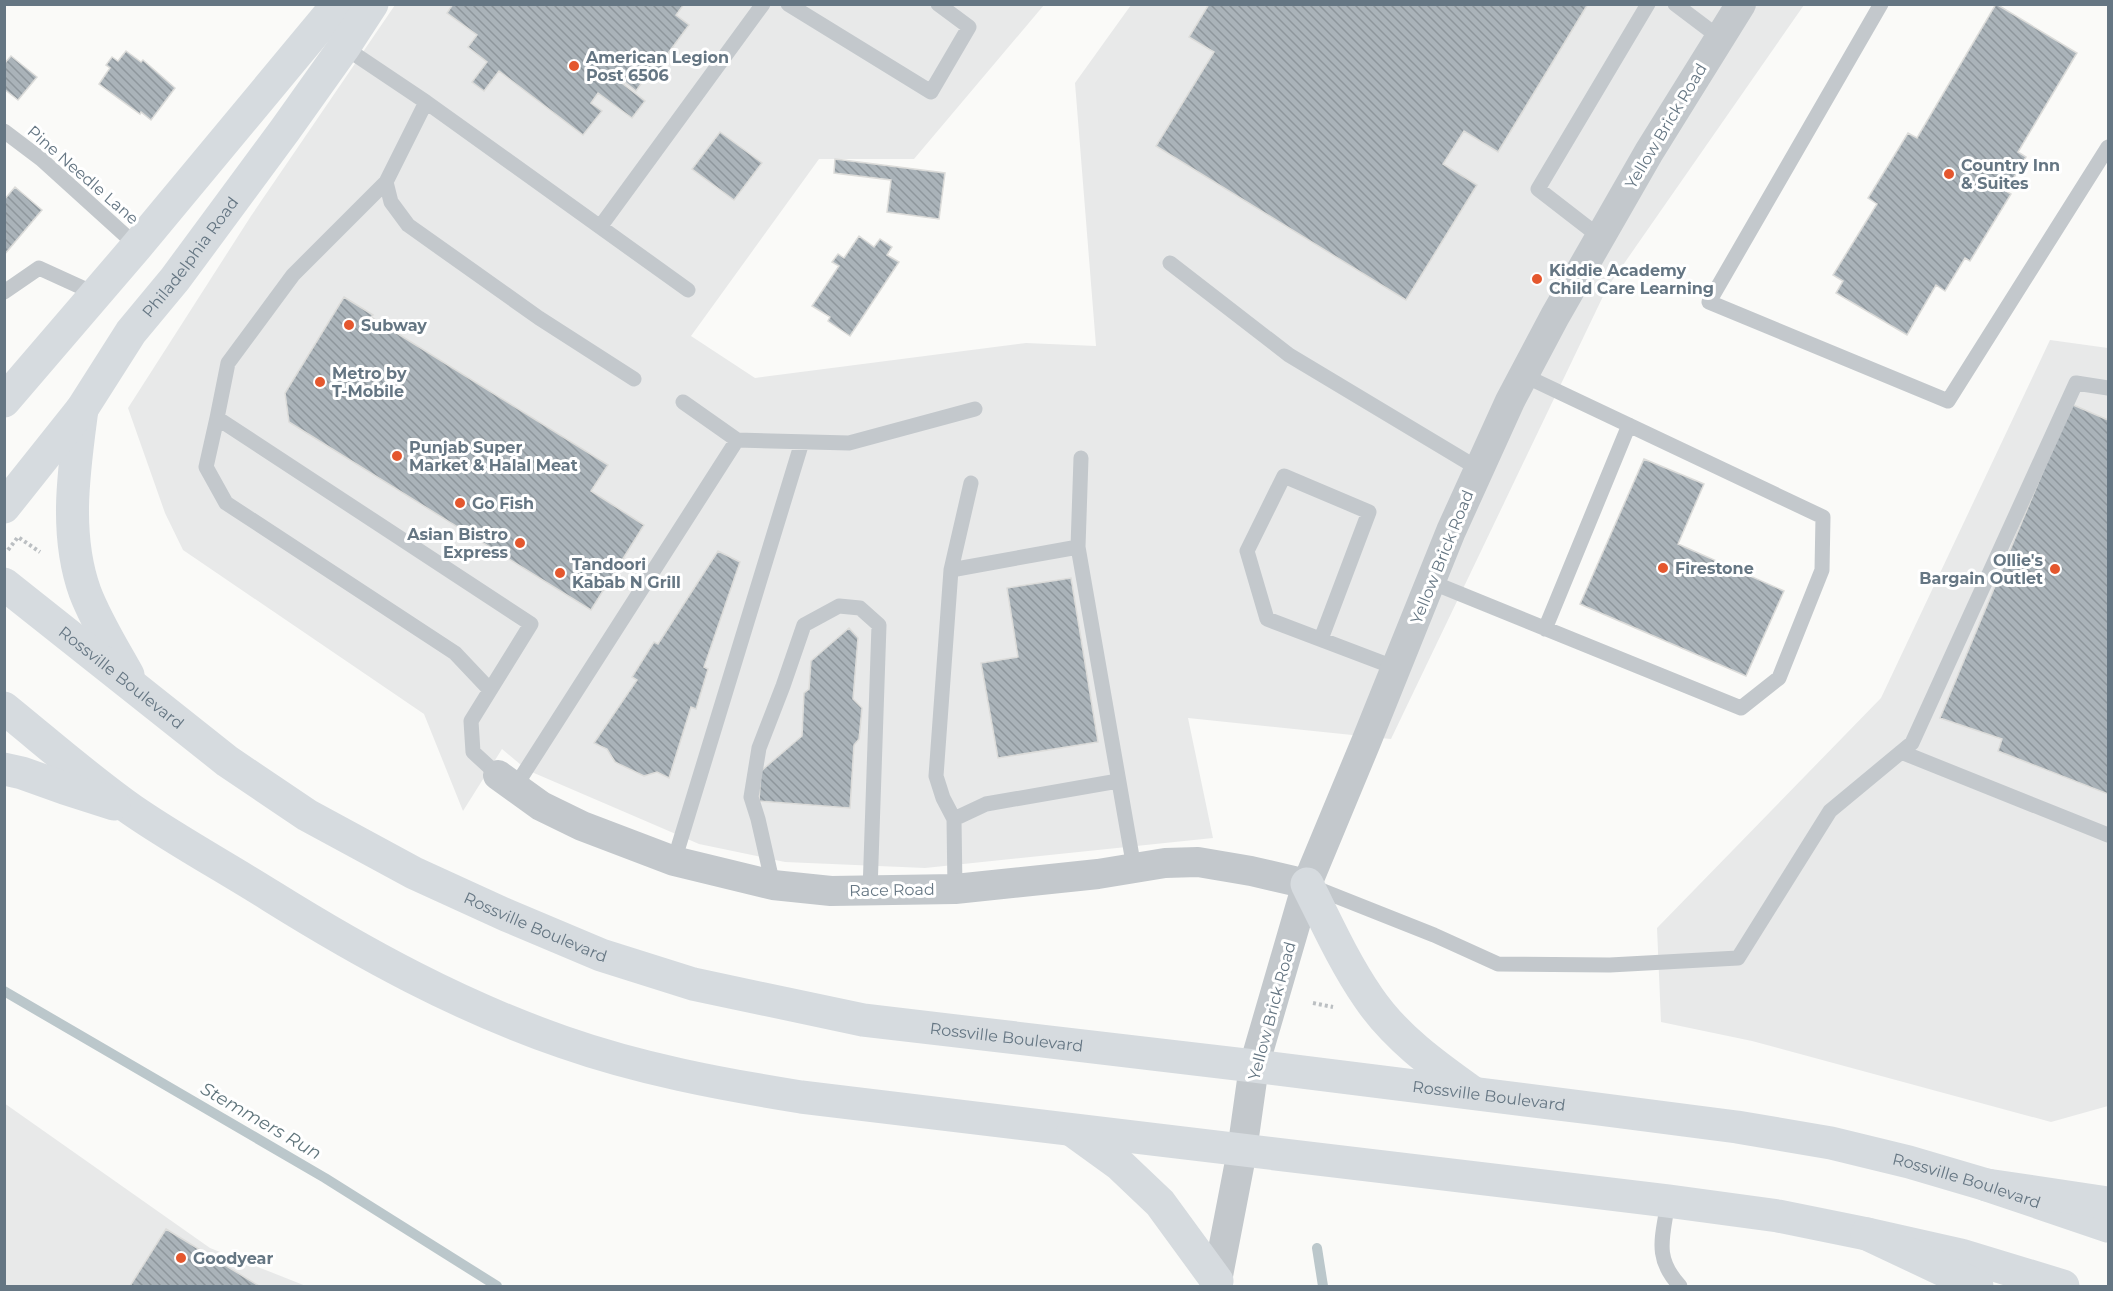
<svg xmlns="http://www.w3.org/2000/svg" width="2113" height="1291" viewBox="0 0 2113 1291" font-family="Montserrat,sans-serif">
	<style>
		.built { fill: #e8e9e9 }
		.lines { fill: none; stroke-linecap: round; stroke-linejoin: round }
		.stream { stroke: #bbc7cb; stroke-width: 10 }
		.building { fill: url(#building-back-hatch); stroke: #dcdcda; stroke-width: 1.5 }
		.path { stroke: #bbbfc2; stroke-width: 4; stroke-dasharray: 3 3; stroke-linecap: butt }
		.lane { stroke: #c3c8cc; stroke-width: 15 }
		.street { stroke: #c3c8cc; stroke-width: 30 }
		.secondary { stroke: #d6dbdf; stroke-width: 33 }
		.highway { stroke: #d6dbdf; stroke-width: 33 }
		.poi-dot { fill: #e4572e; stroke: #fff; stroke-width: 2 }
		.labels { text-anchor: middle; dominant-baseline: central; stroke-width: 6; stroke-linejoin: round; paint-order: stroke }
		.poi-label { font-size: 16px; font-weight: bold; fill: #657683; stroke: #fff; text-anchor: start }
		.street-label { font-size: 16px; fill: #657683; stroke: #fff }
		.water-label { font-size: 18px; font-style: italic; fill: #60757c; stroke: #fff }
	</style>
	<defs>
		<pattern id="building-back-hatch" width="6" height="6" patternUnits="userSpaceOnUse" patternTransform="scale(1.5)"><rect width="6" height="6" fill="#aab3b9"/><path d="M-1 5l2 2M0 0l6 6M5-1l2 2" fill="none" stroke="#8e969c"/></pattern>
	</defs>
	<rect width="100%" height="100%" fill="#fafaf8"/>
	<!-- built -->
	<path class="built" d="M 395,5 L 1044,5 L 914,159 L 819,159 L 691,336 L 755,378 L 1026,343 L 1096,346 L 1075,83 L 1131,5 L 1804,5 L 1607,288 L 1391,739 L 1188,718 L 1213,838 L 925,868 L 785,862 L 699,844 L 527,770 L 502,749 L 463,811 L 424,714 L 183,550 L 165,513 L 128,408 L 251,216 Z
		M 2050,340 L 2108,348 L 2108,1106 L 2051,1122 L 1752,1041 L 1661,1022 L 1657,928 L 1881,698 Z
		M 4,1103 L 210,1248 L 306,1286 L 5,1286 Z"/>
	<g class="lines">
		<!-- stream -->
		<path class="stream" d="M 4,991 L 325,1178 L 497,1286
			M 1317,1248 L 1323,1286"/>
	</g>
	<!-- building -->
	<path class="building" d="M 453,4 L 684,4 L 676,15 L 689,25 L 666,56 L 669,59 L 657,75 L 651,70 L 636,91 L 625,82 L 623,84 L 645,101 L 632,118 L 598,93 L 591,103 L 602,111 L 583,135 L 499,71 L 484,91 L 472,82 L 487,62 L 468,47 L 477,35 L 447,13 Z
		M 1209,4 L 1588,4 L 1498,152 L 1464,131 L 1443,164 L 1477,185 L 1406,300 L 1156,146 L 1214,52 L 1189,37 Z
		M 1996,4 L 2077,53 L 2018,152 L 2026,157 L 2006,191 L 2011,194 L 1970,261 L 1965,258 L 1945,291 L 1936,285 L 1907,335 L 1836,293 L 1843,281 L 1833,275 L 1877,204 L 1868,198 L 1908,133 L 1917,138 Z
		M 126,51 L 141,62 L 143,60 L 175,88 L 151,120 L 141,112 L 140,114 L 99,84 L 110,68 L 106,65 L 112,57 L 118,61 Z
		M 11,56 L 37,77 L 18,100 L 4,89 L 4,64 Z
		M 720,132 L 762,163 L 734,200 L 692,169 Z
		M 835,159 L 945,173 L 939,219 L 887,212 L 891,180 L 834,173 Z
		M 15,187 L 42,210 L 4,255 L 4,200 Z
		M 859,236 L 874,247 L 880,239 L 892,247 L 887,255 L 899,262 L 850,336 L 828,321 L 830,317 L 812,306 L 839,266 L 832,262 L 838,254 L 844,258 Z
		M 344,297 L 373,315 L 371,317 L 608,465 L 591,491 L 644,525 L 591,610 L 289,422 L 285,393 Z
		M 2071,404 L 2108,420 L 2108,794 L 1998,751 L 2002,739 L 1940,718 Z
		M 1644,459 L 1704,484 L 1678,544 L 1784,591 L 1746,676 L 1580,604 Z
		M 718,551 L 740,562 L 704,667 L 708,669 L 696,709 L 691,707 L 669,778 L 657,772 L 644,776 L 615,762 L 607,749 L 594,743 L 637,680 L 632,677 L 654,642 L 658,644 Z
		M 1071,578 L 1098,742 L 998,758 L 981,663 L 1018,657 L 1007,588 Z
		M 849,628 L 858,638 L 853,699 L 862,708 L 859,739 L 854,745 L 850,808 L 759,801 L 761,771 L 802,736 L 804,693 L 809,689 L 811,661 Z
		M 166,1229 L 259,1286 L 130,1286 Z"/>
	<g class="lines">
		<!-- path -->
		<path class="path" d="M 8,550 L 18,537 L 40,552
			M 1313,1003 L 1333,1007"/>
		<!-- lane -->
		<path class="lane" d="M 788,4 L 931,92 L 969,27 L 938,4
			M 1675,4 L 1720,38
			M 1881,4 L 1709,302 L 1948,401 L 2108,147
			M 344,47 L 426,102 L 688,290
			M 426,102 L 386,182 L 391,202 L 408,225 L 539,318 L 634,379
			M 4,131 L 41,159 L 137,246
			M 386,182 L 293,275 L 228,363 L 217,418 L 531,624 L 471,721 L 473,752 L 498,775
			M 600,227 L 763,4
			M 1600,237 L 1538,189 L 1648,4
			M 1170,263 L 1289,355 L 1479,469
			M 4,292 L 39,268 L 96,294
			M 683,402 L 737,440 L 849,443 L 975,409
			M 217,418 L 206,467 L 226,503 L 455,653 L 490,690
			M 1081,458 L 1078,547 L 1134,868
			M 951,570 L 1078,547
			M 1431,582 L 1741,708 L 1779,678 L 1822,570 L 1823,517 L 1523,375
			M 1545,629 L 1629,425
			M 1321,639 L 1369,512 L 1284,476 L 1247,551 L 1267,619 L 1396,668
			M 1901,752 L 2108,835
			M 515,787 L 737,440
			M 954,819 L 943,798 L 936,776 L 951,570 L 971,483
			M 674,861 L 802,442
			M 773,885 L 758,819 L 751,797 L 759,748 L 783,686 L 804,625 L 839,606 L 860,608 L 879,625 L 870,891
			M 1313,887 L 1434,935 L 1498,964 L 1610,965 L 1738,958 L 1830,811 L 1912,743 L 2076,383 L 2108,388
			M 955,889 L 954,819 L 986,804 L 1118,781
			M 1668,1201 C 1663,1237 1653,1257 1680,1286"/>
		<!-- street -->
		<path class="street" d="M 498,775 L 541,806 L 582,826 L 674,861 L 773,885 L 831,891 L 955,889 L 1098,874 L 1165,863 L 1198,862 L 1251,871 L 1307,884
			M 1216,1286 L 1242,1151 L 1254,1066 L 1307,884 L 1366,742 L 1451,531 L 1510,401 L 1555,316 L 1649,152 L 1741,4"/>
		<!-- secondary -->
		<g class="secondary">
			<path d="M 4,401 L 137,246 L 338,4"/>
			<path d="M 82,409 C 74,470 64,533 85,592 C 96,621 113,648 128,675"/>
			<path id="s1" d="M 4,507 L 82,409 L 131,332 L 175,279 L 285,130 L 344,47 L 372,4"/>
			<path id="s2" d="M 4,584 L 227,761 L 307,815 L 414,873 L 506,915 L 601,955 L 693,984 L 863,1020 L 1254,1066 L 1598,1109 L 1737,1127 L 1831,1143 L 1909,1162 L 1987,1185 L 2108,1226"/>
			<path d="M 4,708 C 46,742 88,779 132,810 C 177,841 225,867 271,896 C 364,954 459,1006 563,1042 C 640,1069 720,1084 801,1097 L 1668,1201 L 1778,1216 L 1867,1234 L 1961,1255 L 2063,1286"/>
			<path d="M 4,769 L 22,773 L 64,788 L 114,804"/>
			<path d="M 1307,884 C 1326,922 1344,962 1368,997 C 1395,1037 1434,1065 1472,1092"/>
			<path d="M 1073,1131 L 1120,1165 L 1160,1203 L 1217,1281"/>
		</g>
		<!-- highway -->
		<path class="highway" d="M 1987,1185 L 2108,1203
			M 1867,1234 L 1977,1286"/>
	</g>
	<!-- markers -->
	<g class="poi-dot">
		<circle cx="574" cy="66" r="6"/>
		<circle cx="1949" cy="174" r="6"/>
		<circle cx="1537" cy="279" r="6"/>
		<circle cx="349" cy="325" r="6"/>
		<circle cx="320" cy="382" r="6"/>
		<circle cx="397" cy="456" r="6"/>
		<circle cx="460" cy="503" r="6"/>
		<circle cx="520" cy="543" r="6"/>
		<circle cx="1663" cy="568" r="6"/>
		<circle cx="2055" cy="569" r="6"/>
		<circle cx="560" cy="573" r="6"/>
		<circle cx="181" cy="1258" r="6"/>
	</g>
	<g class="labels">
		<!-- poi labels -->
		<g class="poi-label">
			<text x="586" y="57">American Legion<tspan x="586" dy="18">Post 6506</tspan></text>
			<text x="1961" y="165">Country Inn<tspan x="1961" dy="18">&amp; Suites</tspan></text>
			<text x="1549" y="270">Kiddie Academy<tspan x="1549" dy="18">Child Care Learning</tspan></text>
			<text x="361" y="325">Subway</text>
			<text x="332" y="373">Metro by<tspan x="332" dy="18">T-Mobile</tspan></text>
			<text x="409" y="447">Punjab Super<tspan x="409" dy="18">Market &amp; Halal Meat</tspan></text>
			<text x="472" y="503">Go Fish</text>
			<text x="508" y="534" text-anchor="end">Asian Bistro<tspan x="508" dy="18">Express</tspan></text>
			<text x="2043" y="560" text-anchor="end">Ollie's<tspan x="2043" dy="18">Bargain Outlet</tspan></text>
			<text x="572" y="564">Tandoori<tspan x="572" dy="18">Kabab N Grill</tspan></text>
			<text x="1675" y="568">Firestone</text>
			<text x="193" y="1258">Goodyear</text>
		</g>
		<!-- street labels -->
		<g class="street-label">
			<text transform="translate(1666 126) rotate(-59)">Yellow Brick Road</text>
			<text transform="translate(83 175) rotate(41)">Pine Needle Lane</text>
			<text stroke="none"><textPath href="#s1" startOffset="312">Philadelphia Road</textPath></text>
			<text transform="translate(1442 557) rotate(-68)">Yellow Brick Road</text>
			<text stroke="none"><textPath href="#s2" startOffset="150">Rossville Boulevard</textPath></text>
			<text transform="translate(892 890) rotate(-1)">Race Road</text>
			<text stroke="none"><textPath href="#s2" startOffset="636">Rossville Boulevard</textPath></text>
			<text transform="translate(1272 1011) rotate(-75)">Yellow Brick Road</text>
			<text stroke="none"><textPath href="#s2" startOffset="1122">Rossville Boulevard</textPath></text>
			<text stroke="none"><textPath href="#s2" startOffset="1608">Rossville Boulevard</textPath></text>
			<text stroke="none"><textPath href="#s2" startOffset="2094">Rossville Boulevard</textPath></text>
		</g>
		<!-- water labels -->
		<g class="water-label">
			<text transform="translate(261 1121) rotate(30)">Stemmers Run</text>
		</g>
	</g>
	<!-- border -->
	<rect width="2113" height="1291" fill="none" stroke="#657683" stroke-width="12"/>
</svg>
